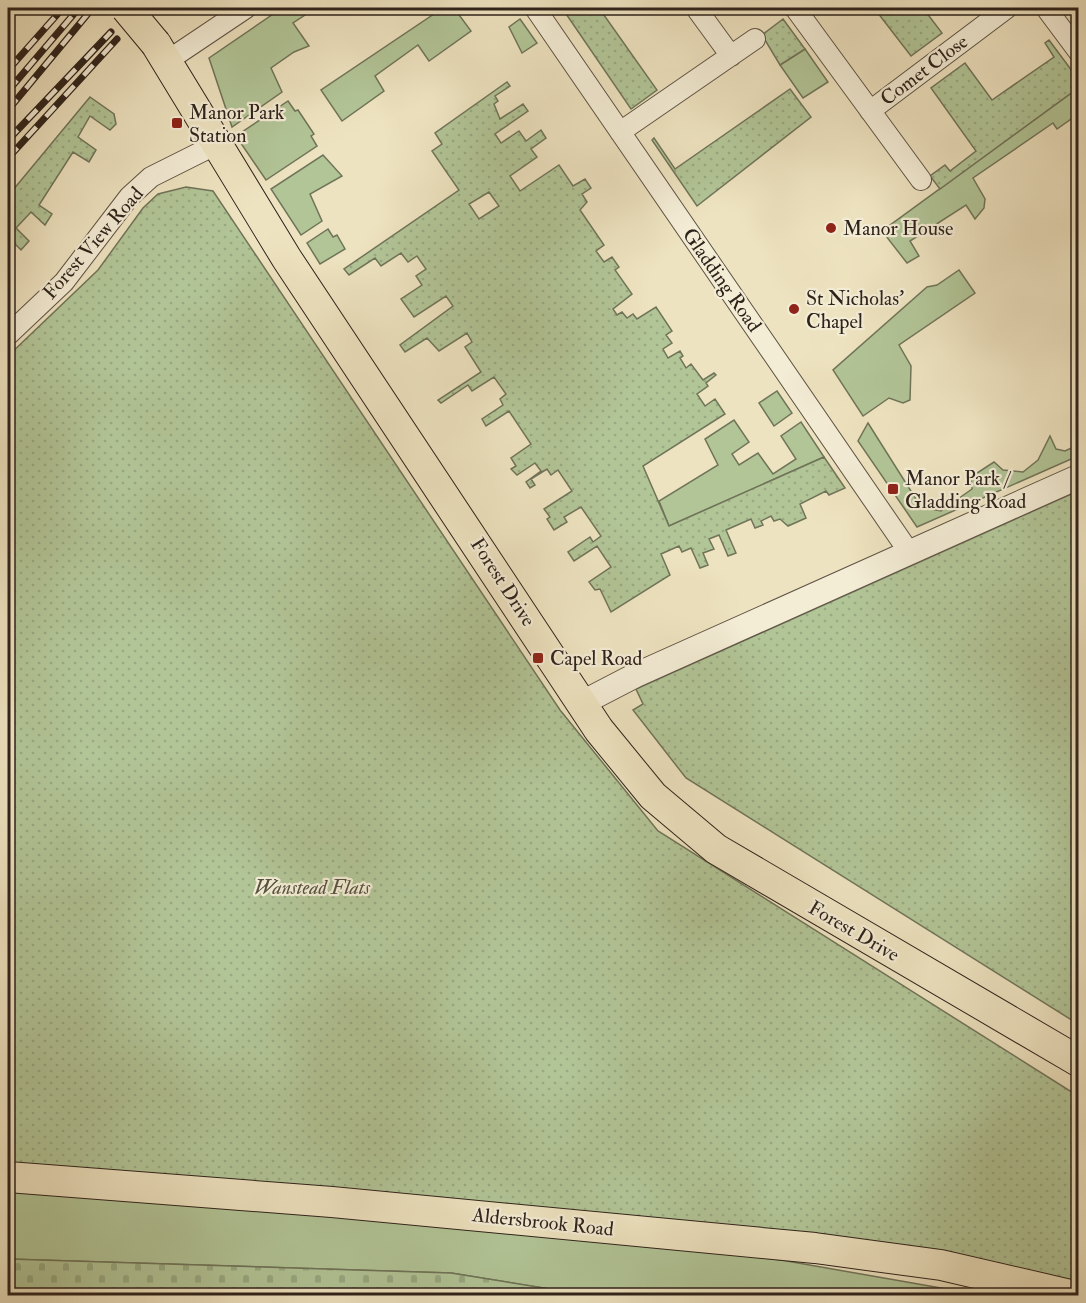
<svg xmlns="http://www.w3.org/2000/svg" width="1086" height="1303" viewBox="0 0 1086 1303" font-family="'IM FELL Double Pica',serif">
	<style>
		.grass { fill: #b2c597; stroke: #707459; stroke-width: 1.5 }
		.cemetery { fill: url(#cemetery-stones); stroke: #707459; stroke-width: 1.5 }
		.park { fill: url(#park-dots); stroke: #707459; stroke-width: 1.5; fill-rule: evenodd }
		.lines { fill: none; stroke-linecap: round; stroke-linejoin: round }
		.minor-casing { stroke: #5e5244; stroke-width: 22 }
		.tertiary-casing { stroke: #5e5244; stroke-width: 26 }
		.primary-casing { stroke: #2e221b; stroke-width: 32 }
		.minor { stroke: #f4edd6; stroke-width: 20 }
		.tertiary { stroke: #f4edd6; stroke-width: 24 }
		.primary { stroke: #eee3c0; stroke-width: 30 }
		.rail-casing { stroke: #2e221b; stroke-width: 7 }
		.rail { stroke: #f4edd6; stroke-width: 4.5; stroke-dasharray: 14; stroke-linecap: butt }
		.primary-bridge-casing { stroke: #2e221b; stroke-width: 32; stroke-linecap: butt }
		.primary-bridge { stroke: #eee3c0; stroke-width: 30 }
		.poi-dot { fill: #8f2418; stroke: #f4edd6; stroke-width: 2 }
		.labels { text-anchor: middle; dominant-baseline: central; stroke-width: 4.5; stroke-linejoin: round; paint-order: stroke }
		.street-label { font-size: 20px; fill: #2e221b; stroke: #f4edd6 }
		.poi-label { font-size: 20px; fill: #2e221b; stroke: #f4edd6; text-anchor: start }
		.park-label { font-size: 20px; font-style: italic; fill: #565340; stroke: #f4edd6 }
	</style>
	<defs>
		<pattern id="cemetery-stones" width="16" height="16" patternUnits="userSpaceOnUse" patternTransform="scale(1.5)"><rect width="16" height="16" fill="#b2c597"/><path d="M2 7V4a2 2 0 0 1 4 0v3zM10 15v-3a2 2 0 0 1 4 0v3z" fill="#99a982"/></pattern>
		<pattern id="park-dots" width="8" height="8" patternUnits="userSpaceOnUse" patternTransform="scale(1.5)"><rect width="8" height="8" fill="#b2c597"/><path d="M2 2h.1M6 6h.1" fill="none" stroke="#99a982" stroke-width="1.8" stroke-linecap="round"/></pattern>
	</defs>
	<rect width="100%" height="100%" fill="#eee3c0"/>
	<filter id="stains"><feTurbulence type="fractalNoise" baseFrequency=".00333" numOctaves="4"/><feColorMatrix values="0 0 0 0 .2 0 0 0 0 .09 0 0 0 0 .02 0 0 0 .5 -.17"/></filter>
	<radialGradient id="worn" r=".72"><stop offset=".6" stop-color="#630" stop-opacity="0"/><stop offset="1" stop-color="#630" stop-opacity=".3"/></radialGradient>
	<!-- grass -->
	<path class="grass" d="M 282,8 L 309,8 L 303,12 L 305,15 L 293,23 L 309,46 L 294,52 L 271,68 L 282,92 L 232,127 L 209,58 Z
		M 443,8 L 454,8 L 471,31 L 429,61 L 418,45 L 375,76 L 384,91 L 342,121 L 321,90 Z
		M 520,19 L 537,43 L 522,53 L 509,27 Z
		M 805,49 L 828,82 L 803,98 L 780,65 Z
		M 1078,88 L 1078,114 L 1057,129 L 1053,123 L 973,178 L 985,199 L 984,208 L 975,219 L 966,205 L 910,241 L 919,256 L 907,263 L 882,231 Z
		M 288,101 L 295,111 L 298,110 L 314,134 L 311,136 L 317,146 L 266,180 L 236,136 Z
		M 323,155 L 342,176 L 310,194 L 322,221 L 301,235 L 271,189 Z
		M 328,229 L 333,237 L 337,235 L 345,249 L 320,264 L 307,243 Z
		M 959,270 L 975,293 L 899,345 L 911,366 L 910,400 L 903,403 L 889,398 L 863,416 L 833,370 L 927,287 L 937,285 Z
		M 777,391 L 792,413 L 774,426 L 759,403 Z
		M 734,420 L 749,442 L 732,454 L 739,465 L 758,453 L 773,474 L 796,459 L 781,436 L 801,422 L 824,457 L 669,526 L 659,501 L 718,465 L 705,439 Z
		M 868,423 L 921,507 L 941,511 L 972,489 L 971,477 L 994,462 L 1003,470 L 1023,472 L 1038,460 L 1050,436 L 1056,449 L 1065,451 L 1078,445 L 1078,456 L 917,527 L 858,441 Z
		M 8,1186 L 612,1241 L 781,1260 L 981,1295 L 592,1296 L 451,1273 L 8,1259 Z"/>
	<!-- cemetery -->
	<path class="cemetery" d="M 8,1259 L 451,1273 L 587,1295 L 8,1295 Z"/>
	<!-- park -->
	<path class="park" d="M 562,8 L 599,8 L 657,90 L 631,109 Z
		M 874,8 L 923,8 L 942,33 L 911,56 Z
		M 783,19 L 805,49 L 780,65 L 762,35 Z
		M 1049,40 L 1078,79 L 1078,88 L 940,189 L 930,176 L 945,165 L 950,171 L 976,151 L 931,88 L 965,63 L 992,100 L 1054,57 L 1045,43 Z
		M 507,82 L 510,86 L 495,96 L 498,101 L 494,104 L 500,119 L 523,104 L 528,111 L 495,134 L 501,143 L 519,131 L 526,141 L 541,130 L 546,138 L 531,149 L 537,157 L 510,176 L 520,191 L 559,165 L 573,186 L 585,179 L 591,188 L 582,194 L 587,202 L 580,210 L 604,245 L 596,251 L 604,262 L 612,257 L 619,267 L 615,270 L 632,294 L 613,309 L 617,315 L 622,312 L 627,318 L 633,314 L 637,319 L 656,307 L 672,331 L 666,335 L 672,343 L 663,349 L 668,358 L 680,351 L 683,356 L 680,358 L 686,368 L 691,364 L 703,380 L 714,373 L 716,375 L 706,383 L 708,386 L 697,394 L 705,406 L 715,399 L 725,414 L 643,466 L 669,526 L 824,457 L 845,488 L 829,495 L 826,491 L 800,504 L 806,518 L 788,526 L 780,519 L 774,521 L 771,516 L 761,521 L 763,525 L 755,528 L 751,519 L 726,530 L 736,553 L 728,556 L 719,535 L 709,539 L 714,549 L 703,553 L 708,565 L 700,568 L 691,548 L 682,552 L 679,546 L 661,554 L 670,575 L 611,612 L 600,589 L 595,590 L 589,582 L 611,567 L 597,546 L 574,561 L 568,552 L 590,537 L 593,542 L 601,536 L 581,507 L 564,517 L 567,522 L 554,530 L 547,519 L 550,517 L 544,509 L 572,491 L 558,470 L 551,475 L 547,469 L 531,479 L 535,485 L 530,488 L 526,482 L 541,471 L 535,463 L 517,475 L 511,469 L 516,466 L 511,458 L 531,444 L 509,411 L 486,426 L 482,419 L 503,405 L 500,399 L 506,394 L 494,377 L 472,391 L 468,385 L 441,403 L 438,400 L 481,372 L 465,347 L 472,342 L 467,333 L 439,351 L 427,338 L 405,352 L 400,345 L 453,306 L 446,296 L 414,317 L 401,299 L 422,285 L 416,276 L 426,269 L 417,256 L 408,262 L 401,253 L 381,266 L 375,258 L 349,275 L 344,269 L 459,190 L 432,151 L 442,144 L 435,133 ZM 489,192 L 499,206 L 479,219 L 469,204 Z
		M 790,89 L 811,117 L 697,206 L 652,140 L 654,138 L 675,169 Z
		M 90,97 L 114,114 L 116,124 L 110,130 L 90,116 L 78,137 L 96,150 L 89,162 L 73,152 L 39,205 L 52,214 L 45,225 L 31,212 L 16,228 L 29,241 L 21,250 L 13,242 L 8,247 L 8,196 Z
		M 186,187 L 213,191 L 560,710 L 658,831 L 1078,1096 L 1078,1289 L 8,1167 L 8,356 L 98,270 L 143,208 L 158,194 Z
		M 1078,491 L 1078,1024 L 686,778 L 633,710 L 643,704 L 636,689 Z"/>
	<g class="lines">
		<!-- minor casing -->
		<g class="minor-casing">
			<path id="minor" d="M 535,8 L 909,552
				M 696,8 L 731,56
				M 795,8 L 921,180
				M 1046,8 L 1078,51
				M 167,61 L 246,8
				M 870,111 L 1007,8
				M 620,132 L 755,39
				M 8,335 L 64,282 L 129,197 L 151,177 L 217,144"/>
		</g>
		<!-- tertiary casing -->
		<g class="tertiary-casing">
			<path id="tertiary" d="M 582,703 L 636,675 L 1078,477"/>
		</g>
		<!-- primary casing -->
		<g class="primary-casing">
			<path id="primary" d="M 156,44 L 287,259 L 599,730 L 653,796 L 716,849 L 1078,1061
				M 8,1177 L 332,1202 L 815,1248 L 941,1265 L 1075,1296"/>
		</g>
		<!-- minor -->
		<use href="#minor" class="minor"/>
		<!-- tertiary -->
		<use href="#tertiary" class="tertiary"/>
		<!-- primary -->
		<use href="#primary" class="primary"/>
		<!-- rail casing -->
		<g class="rail-casing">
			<path id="rail" d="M 8,70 L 63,8
				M 8,91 L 79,8
				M 8,110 L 91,10
				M 8,140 L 111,32
				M 8,158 L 117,39"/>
		</g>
		<!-- rail -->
		<use href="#rail" class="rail"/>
		<!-- primary-bridge casing -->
		<g class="primary-bridge-casing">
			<path id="primary-bridge" d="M 126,8 L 156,44"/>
		</g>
		<!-- primary-bridge -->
		<use href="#primary-bridge" class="primary-bridge"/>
	</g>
	<!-- markers -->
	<g class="poi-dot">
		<rect x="171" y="117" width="12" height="12" rx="3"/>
		<circle cx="831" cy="228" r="6"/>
		<circle cx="794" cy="309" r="6"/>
		<rect x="887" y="483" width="12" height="12" rx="3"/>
		<rect x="532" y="652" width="12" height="12" rx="3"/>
	</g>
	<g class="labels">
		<!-- street labels -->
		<g class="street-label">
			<text transform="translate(924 70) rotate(-37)">Comet Close</text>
			<text transform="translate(93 243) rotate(-49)">Forest View Road</text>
			<text transform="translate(722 280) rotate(55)">Gladding Road</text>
			<text transform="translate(503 582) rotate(57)">Forest Drive</text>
			<text transform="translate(854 931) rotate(30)">Forest Drive</text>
			<text transform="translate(543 1222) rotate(6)">Aldersbrook Road</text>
		</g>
		<!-- poi labels -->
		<g class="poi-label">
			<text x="189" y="112">Manor Park<tspan x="189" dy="23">Station</tspan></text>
			<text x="843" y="228">Manor House</text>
			<text x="806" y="298">St Nicholas'<tspan x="806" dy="23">Chapel</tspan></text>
			<text x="905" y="478">Manor Park /<tspan x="905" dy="23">Gladding Road</tspan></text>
			<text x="550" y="658">Capel Road</text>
		</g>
		<!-- park labels -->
		<g class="park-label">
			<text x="312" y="887">Wanstead Flats</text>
		</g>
	</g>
	<!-- margin -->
	<rect width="1086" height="1303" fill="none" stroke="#eee3c0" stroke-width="30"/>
	<rect x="9" y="9" width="1068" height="1285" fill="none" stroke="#2e221b" stroke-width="3"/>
	<rect x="15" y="15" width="1056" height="1273" fill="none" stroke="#2e221b" stroke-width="1.5"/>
	<rect width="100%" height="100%" filter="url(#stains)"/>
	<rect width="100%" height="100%" fill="url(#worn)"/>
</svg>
